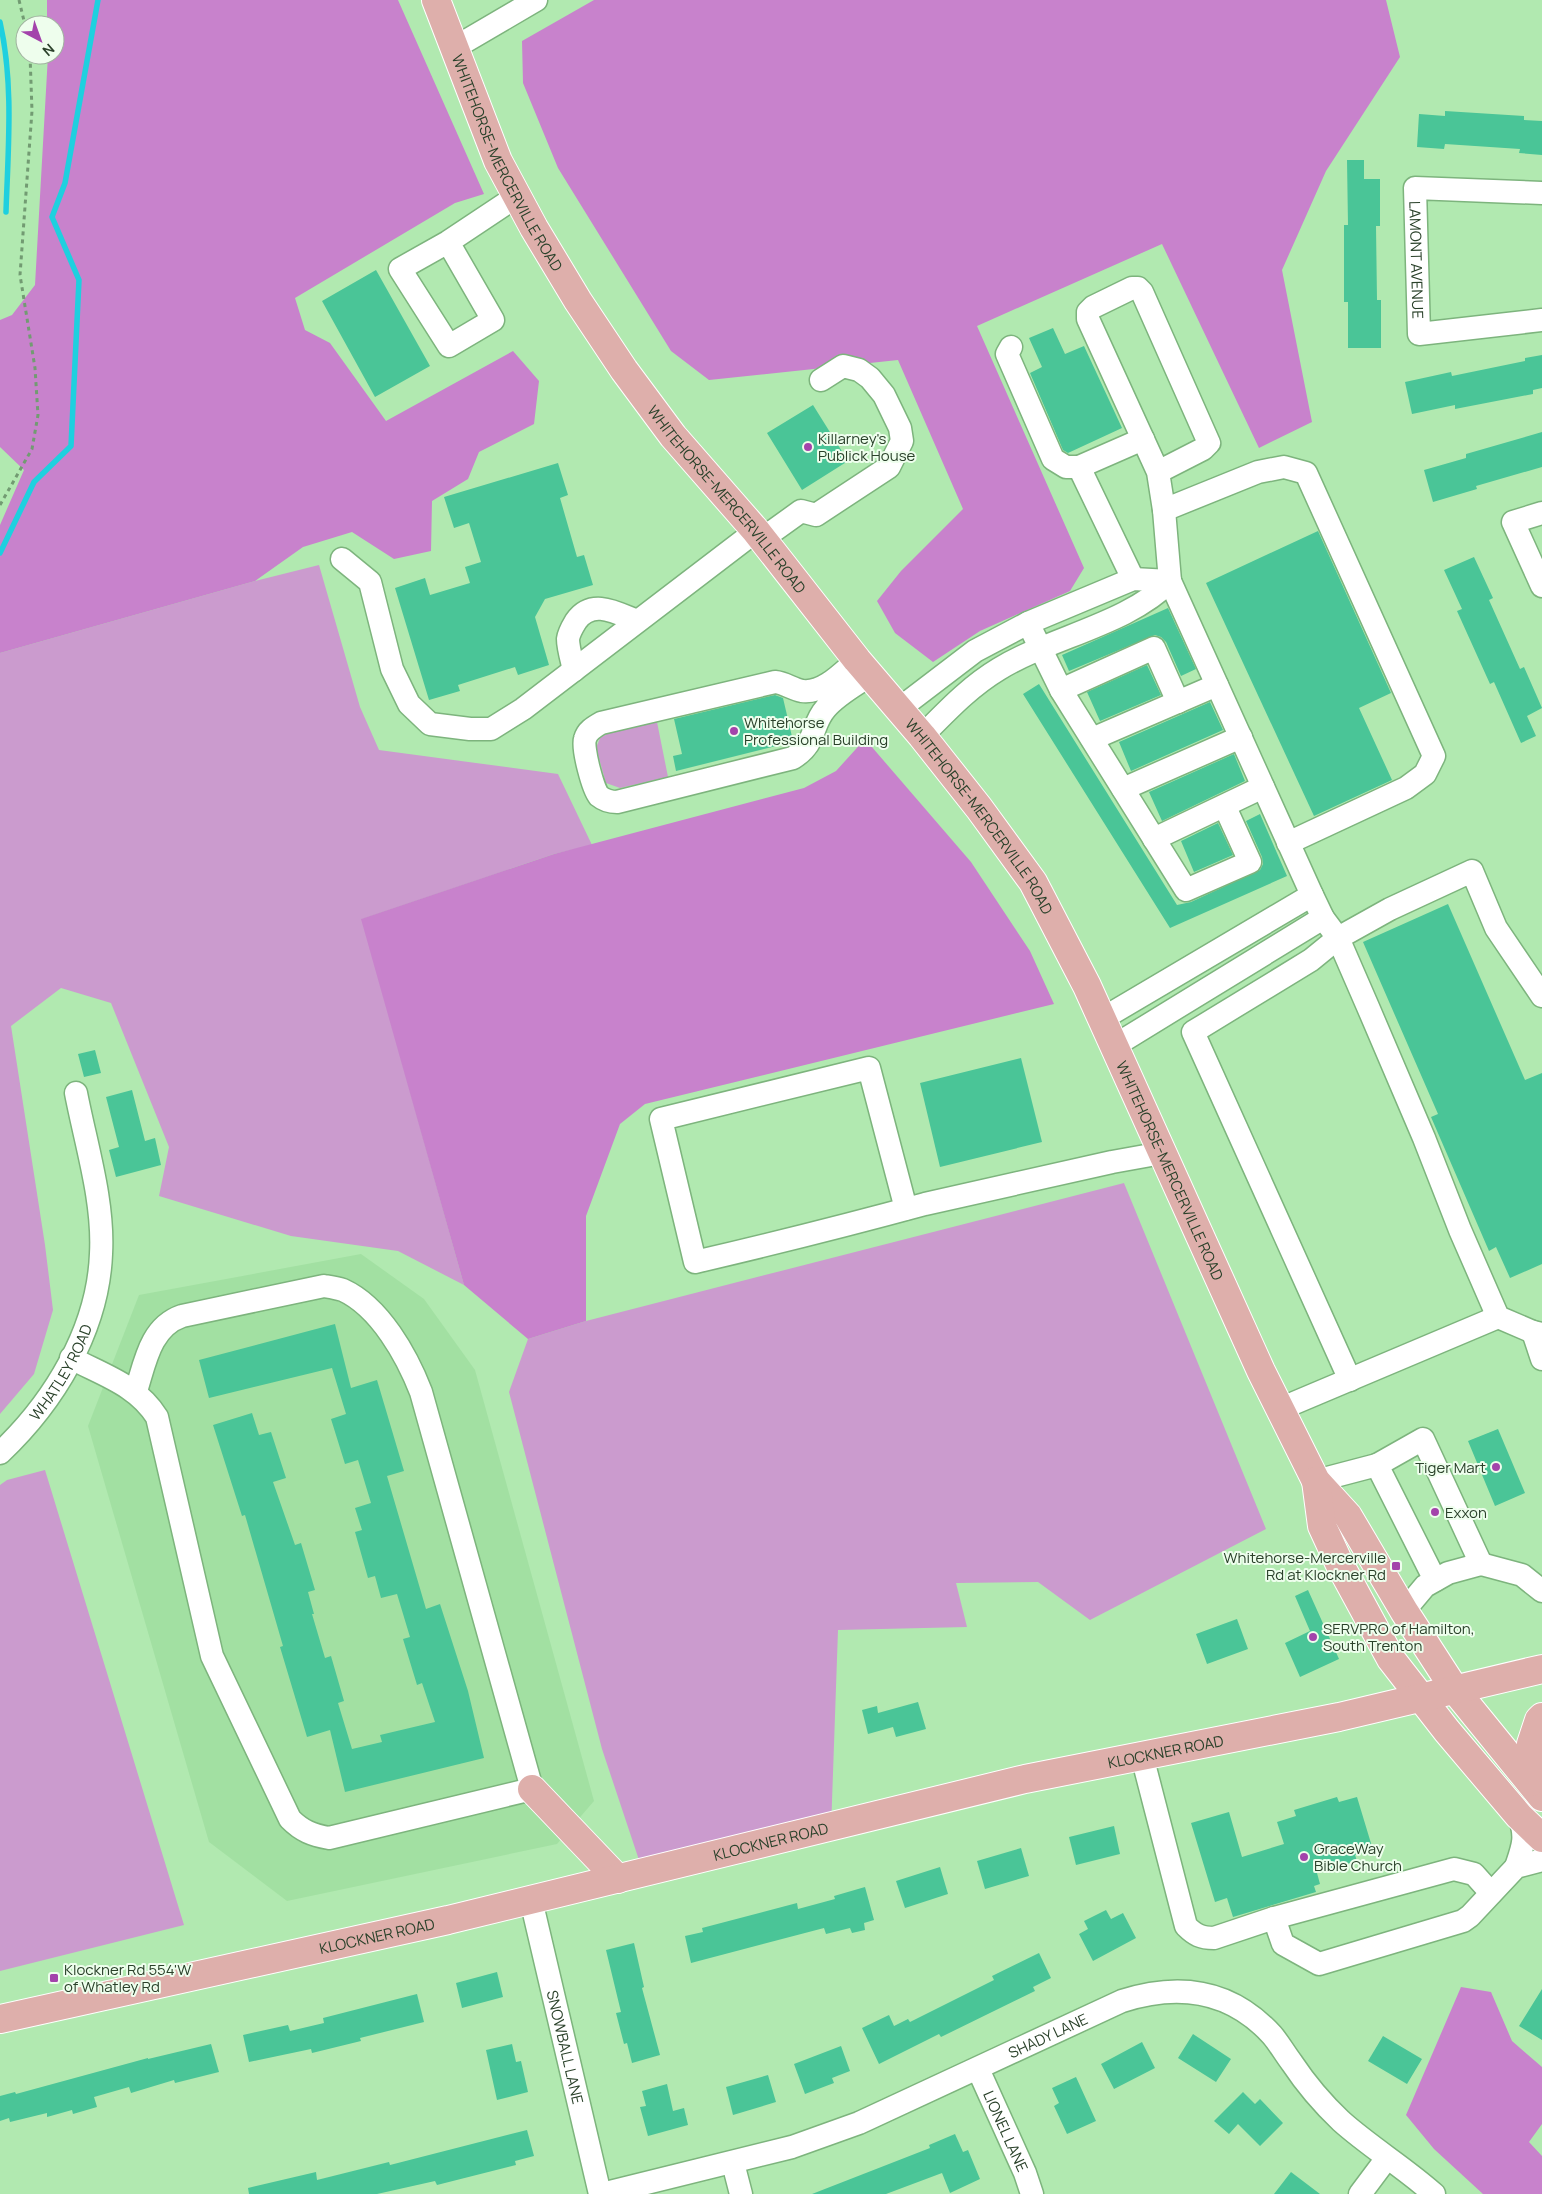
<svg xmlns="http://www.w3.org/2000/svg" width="1542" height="2194" viewBox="0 0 1542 2194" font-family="Manrope,sans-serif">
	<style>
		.built { fill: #a2e0a2 }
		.green { fill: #cb9bce }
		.forest { fill: #c882cc }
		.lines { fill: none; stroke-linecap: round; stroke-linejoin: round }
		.stream { stroke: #1ed0df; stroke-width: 5.5 }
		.building { fill: #4ac597 }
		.minor-casing { stroke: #7db47d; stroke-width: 25 }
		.major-casing { stroke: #fff; stroke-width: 30 }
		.path { stroke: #729b72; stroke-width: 3; stroke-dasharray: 4 4; stroke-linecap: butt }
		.minor { stroke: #fff; stroke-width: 22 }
		.major { stroke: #deafab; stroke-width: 28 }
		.poi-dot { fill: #a343ab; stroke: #eefeed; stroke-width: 2 }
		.labels { text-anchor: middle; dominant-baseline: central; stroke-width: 4; stroke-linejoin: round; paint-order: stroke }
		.street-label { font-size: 15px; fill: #2a412a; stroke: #eefeed }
		.poi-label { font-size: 15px; fill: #2a412a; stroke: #eefeed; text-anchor: start }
	</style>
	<rect width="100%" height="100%" fill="#b1e9b0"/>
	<!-- built -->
	<path class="built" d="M 361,1254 L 424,1299 L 475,1370 L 594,1801 L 557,1844 L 287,1901 L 209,1842 L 88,1426 L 139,1295 Z"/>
	<!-- green -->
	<path class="green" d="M 319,565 L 360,707 L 379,750 L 558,774 L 592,845 L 554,854 L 362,919 L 464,1285 L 398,1251 L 291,1236 L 159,1196 L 169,1147 L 111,1003 L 61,988 L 11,1026 L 45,1245 L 53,1310 L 34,1374 L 0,1414 L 0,653 L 255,581 Z
		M 657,722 L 668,777 L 620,788 L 606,783 L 596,748 L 600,738 L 610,732 Z
		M 1124,1183 L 1266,1529 L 1090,1620 L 1038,1582 L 956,1583 L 967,1627 L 838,1630 L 831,1830 L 644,1875 L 602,1749 L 509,1392 L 528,1339 L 586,1321 Z
		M 45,1470 L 184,1925 L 0,1971 L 0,1485 L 7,1480 Z"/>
	<!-- forest -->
	<path class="forest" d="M 47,0 L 398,0 L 484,194 L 455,203 L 295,298 L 305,330 L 330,343 L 386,421 L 513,351 L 539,381 L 534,424 L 479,452 L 468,479 L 432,501 L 431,551 L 394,559 L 352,532 L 303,547 L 255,581 L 0,653 L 0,525 L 24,470 L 0,447 L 0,320 L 12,315 L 35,285 L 48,55 L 55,55 L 55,25 L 47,25 Z
		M 594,0 L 1386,0 L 1400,57 L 1326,171 L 1282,270 L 1312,422 L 1259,448 L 1162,244 L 977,326 L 1084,568 L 1070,591 L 980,631 L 933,662 L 895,633 L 877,601 L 901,571 L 963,509 L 898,360 L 709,380 L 671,351 L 558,168 L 523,83 L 522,41 Z
		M 865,739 L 971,862 L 1030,951 L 1054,1004 L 645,1104 L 620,1124 L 586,1216 L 586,1321 L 528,1339 L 464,1285 L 361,919 L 554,854 L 804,788 L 836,771 Z
		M 1461,1987 L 1491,1992 L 1512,2041 L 1542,2067 L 1542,2124 L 1529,2142 L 1542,2156 L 1542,2194 L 1483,2194 L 1434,2149 L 1406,2115 Z"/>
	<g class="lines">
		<!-- stream -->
		<path class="stream" d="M 0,22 C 14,84 8,149 6,212
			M 0,553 L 34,482 L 71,446 L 79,280 L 52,217 L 65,183 L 98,0"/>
	</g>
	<!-- building -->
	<path class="building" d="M 1445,111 L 1524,116 L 1524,120 L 1542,121 L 1542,155 L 1519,153 L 1520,149 L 1445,144 L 1444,149 L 1417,147 L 1419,114 L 1445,116 Z
		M 1347,160 L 1364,160 L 1364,179 L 1380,179 L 1380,226 L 1376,226 L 1377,300 L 1381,300 L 1381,348 L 1348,348 L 1348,302 L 1344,302 L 1344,225 L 1348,225 Z
		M 376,270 L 430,366 L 375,397 L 322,301 Z
		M 1053,328 L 1065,354 L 1084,346 L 1122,428 L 1068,453 L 1063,450 L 1030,373 L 1042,367 L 1029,338 Z
		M 1542,355 L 1542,388 L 1533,390 L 1533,394 L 1455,409 L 1455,405 L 1412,414 L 1405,382 L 1451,372 L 1452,376 L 1525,361 L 1525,358 Z
		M 813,405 L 848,461 L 802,490 L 767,433 Z
		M 1542,432 L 1542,467 L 1476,486 L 1477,489 L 1433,502 L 1424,470 L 1466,458 L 1466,454 Z
		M 558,463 L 568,495 L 560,498 L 577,557 L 584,555 L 593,585 L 545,599 L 535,617 L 549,665 L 518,675 L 515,667 L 458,685 L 460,691 L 429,700 L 395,588 L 425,578 L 430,595 L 470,583 L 465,567 L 481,562 L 469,523 L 454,528 L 444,497 Z
		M 1318,531 L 1391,693 L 1359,708 L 1392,780 L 1314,816 L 1206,583 Z
		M 1474,557 L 1493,598 L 1489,600 L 1520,669 L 1524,667 L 1542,708 L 1527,716 L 1536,736 L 1521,743 L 1494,682 L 1490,684 L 1457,611 L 1462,609 L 1444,570 Z
		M 1168,608 L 1196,669 L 1181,676 L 1166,642 L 1161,637 L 1155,635 L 1069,671 L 1062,655 Z
		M 1147,665 L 1161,695 L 1100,721 L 1087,692 Z
		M 1039,684 L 1177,905 L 1191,902 L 1260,870 L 1263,864 L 1262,857 L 1246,821 L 1260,814 L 1287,876 L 1170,928 L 1023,694 Z
		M 775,695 L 783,698 L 793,741 L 792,742 L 676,771 L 673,756 L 682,754 L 674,719 Z
		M 1210,702 L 1223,730 L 1131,771 L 1119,742 Z
		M 1234,754 L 1245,781 L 1162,821 L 1149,792 Z
		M 1218,823 L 1233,855 L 1194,872 L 1181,841 Z
		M 1448,904 L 1525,1080 L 1542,1073 L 1542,1264 L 1510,1278 L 1496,1247 L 1489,1251 L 1431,1117 L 1438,1114 L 1363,942 Z
		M 95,1050 L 101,1073 L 84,1077 L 78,1054 Z
		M 1021,1058 L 1042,1142 L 940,1167 L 920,1083 Z
		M 132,1090 L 145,1141 L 155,1138 L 161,1165 L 116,1177 L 109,1150 L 119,1147 L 106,1097 Z
		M 335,1324 L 351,1388 L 377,1380 L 404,1471 L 387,1476 L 426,1609 L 440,1604 L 468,1691 L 484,1758 L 345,1792 L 330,1730 L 307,1737 L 280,1647 L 283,1646 L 245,1515 L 242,1516 L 213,1425 L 252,1413 L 259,1435 L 271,1432 L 286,1478 L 273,1482 L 295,1545 L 301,1543 L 315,1590 L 308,1592 L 314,1614 L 312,1614 L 325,1658 L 331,1656 L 344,1701 L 338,1703 L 352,1749 L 382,1742 L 380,1735 L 435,1722 L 422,1683 L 417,1685 L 403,1639 L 410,1637 L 397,1594 L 381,1598 L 375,1576 L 368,1578 L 355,1532 L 362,1530 L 355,1508 L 371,1503 L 358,1460 L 345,1464 L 331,1419 L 346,1414 L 332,1368 L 209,1398 L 199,1360 Z
		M 1498,1429 L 1525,1493 L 1495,1506 L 1468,1441 Z
		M 1308,1590 L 1339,1659 L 1300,1677 L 1285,1643 L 1310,1631 L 1295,1596 Z
		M 1237,1619 L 1248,1649 L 1207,1664 L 1196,1634 Z
		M 918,1702 L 926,1729 L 896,1737 L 893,1727 L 868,1734 L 862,1710 L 877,1706 L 878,1713 Z
		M 1337,1797 L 1339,1802 L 1357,1797 L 1373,1850 L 1355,1855 L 1357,1861 L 1317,1873 L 1320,1884 L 1314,1886 L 1316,1892 L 1233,1917 L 1227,1898 L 1215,1902 L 1191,1823 L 1229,1812 L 1242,1857 L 1284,1844 L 1277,1822 L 1296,1816 L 1294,1810 Z
		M 1114,1826 L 1120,1854 L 1076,1865 L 1069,1837 Z
		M 1021,1848 L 1029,1876 L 985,1889 L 977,1861 Z
		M 940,1867 L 948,1894 L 905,1908 L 896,1881 Z
		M 865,1887 L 874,1920 L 864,1923 L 865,1930 L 852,1933 L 850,1928 L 826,1934 L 824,1928 L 691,1963 L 685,1936 L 703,1932 L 702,1928 L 797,1903 L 798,1909 L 835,1899 L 834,1896 Z
		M 1106,1910 L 1111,1919 L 1123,1913 L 1136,1938 L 1093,1961 L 1079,1934 L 1088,1929 L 1084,1921 Z
		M 634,1943 L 644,1987 L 642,1988 L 660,2055 L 632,2063 L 627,2043 L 624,2044 L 616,2013 L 621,2012 L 606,1950 Z
		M 1039,1953 L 1051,1978 L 1033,1987 L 1035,1991 L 941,2037 L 939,2034 L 879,2064 L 862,2028 L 889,2015 L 894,2026 L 908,2019 L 910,2022 L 994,1980 L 992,1976 Z
		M 497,1972 L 503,1997 L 462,2008 L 456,1983 Z
		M 1542,1989 L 1542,2040 L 1519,2026 Z
		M 417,1994 L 424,2022 L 360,2038 L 361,2041 L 312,2053 L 311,2049 L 249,2062 L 243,2035 L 288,2025 L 290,2031 L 324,2023 L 323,2018 Z
		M 1193,2034 L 1231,2059 L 1216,2082 L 1178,2058 Z
		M 1383,2036 L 1422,2059 L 1407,2084 L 1368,2061 Z
		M 1142,2042 L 1155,2068 L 1114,2089 L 1101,2064 Z
		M 211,2044 L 219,2072 L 175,2083 L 174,2080 L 131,2093 L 129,2087 L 94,2097 L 97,2107 L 73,2114 L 72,2110 L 47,2117 L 47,2113 L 10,2122 L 9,2118 L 0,2121 L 0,2096 L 15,2092 L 16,2094 L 148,2058 L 148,2059 Z
		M 512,2044 L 516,2062 L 521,2061 L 528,2092 L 497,2100 L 486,2050 Z
		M 841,2046 L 850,2071 L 832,2078 L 834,2083 L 805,2094 L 794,2064 Z
		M 768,2075 L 776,2102 L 733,2115 L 726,2087 Z
		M 1076,2077 L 1096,2121 L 1067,2134 L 1054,2106 L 1059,2103 L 1052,2088 Z
		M 667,2084 L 673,2111 L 684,2108 L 688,2125 L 648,2136 L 640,2107 L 646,2106 L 642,2091 Z
		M 1243,2092 L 1255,2104 L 1260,2099 L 1283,2123 L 1260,2146 L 1238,2124 L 1229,2134 L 1214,2121 Z
		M 527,2130 L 534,2156 L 515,2161 L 516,2165 L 437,2185 L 435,2181 L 377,2194 L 249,2194 L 248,2188 L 316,2172 L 317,2180 L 389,2162 L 390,2165 Z
		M 955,2134 L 963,2152 L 968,2150 L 980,2179 L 950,2193 L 942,2173 L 886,2194 L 812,2194 L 930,2148 L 929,2145 Z
		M 1291,2172 L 1320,2194 L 1274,2194 Z"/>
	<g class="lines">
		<!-- minor casing -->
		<g class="minor-casing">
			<g id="minor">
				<path d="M 454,48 L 536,0"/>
				<path id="s1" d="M 1542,193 L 1415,188 L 1419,334 L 1542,320"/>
				<path d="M 448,242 L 493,320 L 449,346 L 400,269 L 448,242 L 517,196"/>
				<path d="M 1011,347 L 1007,354 L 1053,459 L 1066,467 L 1079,467"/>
				<path d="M 1158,472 L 1203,449 L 1209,443 L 1142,292 L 1138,288 L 1132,288 L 1093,307 L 1088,312 L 1088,319 L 1158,472 L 1164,510 L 1170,581 L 1312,895 L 1323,918 L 1338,938 L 1368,1007 L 1424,1138 L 1460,1230 L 1498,1317 L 1533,1332 L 1542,1334"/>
				<path d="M 1164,510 L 1258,472 L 1284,467 L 1306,473 L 1434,756 L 1425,774 L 1406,788 L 1288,843"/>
				<path d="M 1542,513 L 1513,522 L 1542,586"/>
				<path d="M 762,539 L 801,511 L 816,515 L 889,467 L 902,441 L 900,428 L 884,395 L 870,378 L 859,370 L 843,366 L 821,380"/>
				<path d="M 342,559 L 370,582 L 392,669 L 409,704 L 430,724 L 470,729 L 491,729 L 523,709 L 756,531"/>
				<path d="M 1133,579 L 1079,467 L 1143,439"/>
				<path d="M 1028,623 L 1061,690 L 1186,890 L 1250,862 L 1225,807"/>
				<path d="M 857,660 C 843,672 823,694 802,691 C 792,689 785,683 775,682 L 601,723 C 594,727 587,731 585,739 C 582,748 593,789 599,796 C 605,801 610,802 617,802 L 793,758 C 818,742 810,726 826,708 C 838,694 856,685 870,675"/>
				<path d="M 574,670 C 572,661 568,648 568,639 C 569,632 573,626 576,621 C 592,598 617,613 637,621"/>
				<path d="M 1061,690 L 1154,648 L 1178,702"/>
				<path d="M 899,709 L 975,651 L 1028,623 L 1133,579 L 1170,581"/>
				<path d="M 922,736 C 946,712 969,687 999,669 C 1051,637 1129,624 1170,581"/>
				<path d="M 1092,739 L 1217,685"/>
				<path d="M 1123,789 L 1241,737"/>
				<path d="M 1154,839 L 1263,787"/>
				<path d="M 1102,1019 L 1312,895"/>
				<path d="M 1114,1046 L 1323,918"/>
				<path d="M 906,1209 L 869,1068 L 661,1119 L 695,1262 C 772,1244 848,1225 925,1204 L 1112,1162 L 1162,1153"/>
				<path d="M 1533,1332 L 1542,1359"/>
				<path d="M 71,1358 C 103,1375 137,1385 157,1417 L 212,1656 L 290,1819 C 302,1831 312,1835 329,1838 L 532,1789 L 421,1392 C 407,1356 380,1307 343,1290 C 337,1288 330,1287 324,1286 L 182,1316 C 150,1327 145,1363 136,1391"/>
				<path d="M 1350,1380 L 1193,1032 L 1311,960 L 1338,938 L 1390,909 L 1472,871 L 1496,928 L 1542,996"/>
				<path d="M 1280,1409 L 1498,1317"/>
				<path id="s2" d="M 0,1453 C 54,1402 98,1330 101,1254 C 104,1201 86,1145 76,1093"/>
				<path d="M 1316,1481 L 1377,1465"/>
				<path d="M 1435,1580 L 1377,1465 L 1423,1439 L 1481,1564"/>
				<path d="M 1404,1611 L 1425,1586 L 1448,1573 L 1481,1564 L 1522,1575 L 1542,1591"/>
				<path d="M 1142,1756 L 1186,1926 C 1195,1935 1201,1938 1214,1938 L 1274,1918 L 1454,1869 L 1474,1874 L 1491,1893"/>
				<path d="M 1516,1867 C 1523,1846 1527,1837 1519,1816"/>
				<path id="s3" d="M 531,1900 L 600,2194"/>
				<path d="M 1274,1918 L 1283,1944 L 1319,1964 L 1463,1921 L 1470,1916 L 1516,1867 L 1542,1860"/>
				<path id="s4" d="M 978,2069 L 1025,2173 L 1032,2194"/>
				<path d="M 733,2163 L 741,2194"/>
				<path id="s5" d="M 602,2194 L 792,2147 L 859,2123 L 1122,2001 C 1178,1983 1230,1989 1272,2035 C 1279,2043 1285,2054 1292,2063 C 1306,2084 1322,2103 1341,2121 C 1370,2147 1405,2168 1434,2194"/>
				<path d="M 1360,2194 L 1387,2158"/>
			</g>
		</g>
		<!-- major casing -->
		<g class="major-casing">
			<g id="major">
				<path id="s6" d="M 436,0 L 498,161 L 534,228 L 578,301 L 624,370 L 673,436 L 756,531 L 857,660 L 922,736 L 979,808 L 1033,882 L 1087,986 L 1261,1371 L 1316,1481 L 1348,1516 L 1404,1611 L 1455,1690 L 1542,1797"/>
				<path d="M 1316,1481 L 1322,1526 L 1340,1565 L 1391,1659 L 1447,1731 L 1519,1816 L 1542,1838"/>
				<path d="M 1531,1782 L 1531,1744 L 1539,1720 L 1542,1717"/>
				<path d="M 532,1789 L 618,1879"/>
				<path id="s7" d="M 0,2019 L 448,1920 L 1025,1779 L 1339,1717 L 1542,1669"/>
			</g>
		</g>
		<!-- path -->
		<path class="path" d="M 19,0 L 25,25
			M 0,505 L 32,449 L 38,415 L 35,368 L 20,275 L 32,111 L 30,55"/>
		<!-- minor -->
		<use href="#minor" class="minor"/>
		<!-- major -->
		<use href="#major" class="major"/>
	</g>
	<!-- markers -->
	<g class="poi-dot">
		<circle cx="808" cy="447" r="5"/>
		<circle cx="734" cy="731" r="5"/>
		<circle cx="1496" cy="1467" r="5"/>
		<circle cx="1435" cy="1512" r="5"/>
		<rect x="1391" y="1561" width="10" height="10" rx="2.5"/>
		<circle cx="1313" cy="1637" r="5"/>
		<circle cx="1304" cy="1857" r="5"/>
		<rect x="49" y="1973" width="10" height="10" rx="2.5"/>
	</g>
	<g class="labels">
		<!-- street labels -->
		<g class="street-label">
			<text stroke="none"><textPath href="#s6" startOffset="178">WHITEHORSE-MERCERVILLE ROAD</textPath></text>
			<text stroke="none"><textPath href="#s1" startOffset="199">LAMONT AVENUE</textPath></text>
			<text stroke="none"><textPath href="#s6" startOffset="582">WHITEHORSE-MERCERVILLE ROAD</textPath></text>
			<text stroke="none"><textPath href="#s6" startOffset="988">WHITEHORSE-MERCERVILLE ROAD</textPath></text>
			<text stroke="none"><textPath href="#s6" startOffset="1392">WHITEHORSE-MERCERVILLE ROAD</textPath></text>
			<text stroke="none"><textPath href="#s2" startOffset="102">WHATLEY ROAD</textPath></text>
			<text stroke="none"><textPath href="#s7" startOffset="1196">KLOCKNER ROAD</textPath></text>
			<text stroke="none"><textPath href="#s7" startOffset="791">KLOCKNER ROAD</textPath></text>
			<text stroke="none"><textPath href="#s7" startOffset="386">KLOCKNER ROAD</textPath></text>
			<text stroke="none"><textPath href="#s5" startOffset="475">SHADY LANE</textPath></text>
			<text stroke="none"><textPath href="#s3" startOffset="151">SNOWBALL LANE</textPath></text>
			<text stroke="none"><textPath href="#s4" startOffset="68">LIONEL LANE</textPath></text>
		</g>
		<!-- poi labels -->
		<g class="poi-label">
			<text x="818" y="438">Killarney's<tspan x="818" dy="17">Publick House</tspan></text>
			<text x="744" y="722">Whitehorse<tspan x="744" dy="17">Professional Building</tspan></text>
			<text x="1486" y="1467" text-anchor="end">Tiger Mart</text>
			<text x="1445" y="1512">Exxon</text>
			<text x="1386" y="1557" text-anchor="end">Whitehorse-Mercerville<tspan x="1386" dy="17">Rd at Klockner Rd</tspan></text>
			<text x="1323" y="1628">SERVPRO of Hamilton,<tspan x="1323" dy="17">South Trenton</tspan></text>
			<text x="1314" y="1848">GraceWay<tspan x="1314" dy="17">Bible Church</tspan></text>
			<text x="64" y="1969">Klockner Rd 554'W<tspan x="64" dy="17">of Whatley Rd</tspan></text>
		</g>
	</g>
	<!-- north arrow -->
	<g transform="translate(40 40) rotate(139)"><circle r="24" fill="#eefeed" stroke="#a0b29f"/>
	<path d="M0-4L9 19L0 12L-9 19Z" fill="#a343ab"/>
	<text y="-8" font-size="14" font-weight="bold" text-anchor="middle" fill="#2a412a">N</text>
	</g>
</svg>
